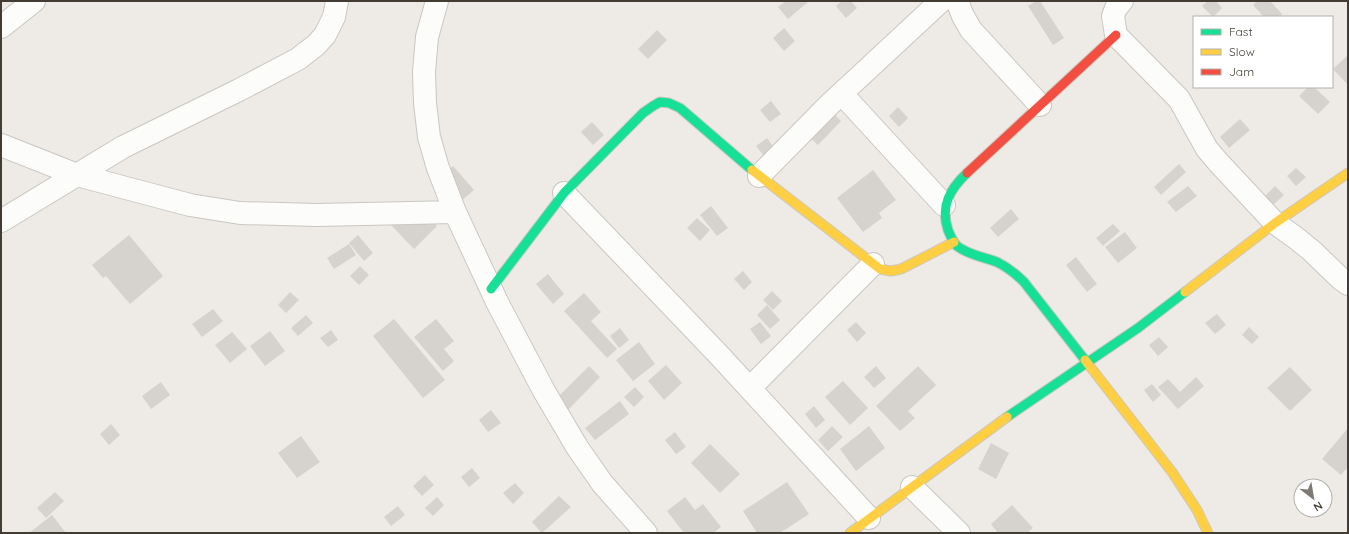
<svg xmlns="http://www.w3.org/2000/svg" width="1349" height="534" viewBox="0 0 1349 534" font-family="Quicksand,sans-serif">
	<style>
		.building { fill: #d6d2cd }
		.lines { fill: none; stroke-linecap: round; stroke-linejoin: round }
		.street-casing { stroke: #cac7c2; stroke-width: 24 }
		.fast-casing { stroke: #cdc8bd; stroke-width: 11 }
		.slow-casing { stroke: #cdc8bd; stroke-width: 11 }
		.jam-casing { stroke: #cdc8bd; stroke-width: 11 }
		.street { stroke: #fcfcfb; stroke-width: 22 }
		.fast { stroke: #16e098; stroke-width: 9 }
		.slow { stroke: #ffcf43; stroke-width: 9 }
		.jam { stroke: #f24e42; stroke-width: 9 }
	</style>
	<rect width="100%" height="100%" fill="#eeebe6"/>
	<!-- building -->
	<path class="building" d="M 786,1 L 809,1 L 788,19 L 778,7 Z
		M 842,1 L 851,1 L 857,8 L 846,18 L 836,6 Z
		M 1036,1 L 1040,1 L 1064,38 L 1053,45 L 1028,6 Z
		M 1208,1 L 1216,1 L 1222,8 L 1213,17 L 1202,6 Z
		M 1257,1 L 1270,1 L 1282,14 L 1280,17 L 1264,17 L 1253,5 Z
		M 784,28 L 795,41 L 784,51 L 773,38 Z
		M 657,30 L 667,40 L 648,59 L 638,49 Z
		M 1348,55 L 1348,85 L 1333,69 Z
		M 1308,87 L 1314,87 L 1330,102 L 1318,114 L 1299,96 Z
		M 771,101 L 781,114 L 770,122 L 760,110 Z
		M 898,107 L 908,118 L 899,127 L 889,116 Z
		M 829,109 L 841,121 L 818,145 L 806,134 Z
		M 1240,119 L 1250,130 L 1229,148 L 1220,137 Z
		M 592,122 L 604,135 L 593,145 L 581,132 Z
		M 767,138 L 774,148 L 764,156 L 756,146 Z
		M 1179,164 L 1186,172 L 1161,195 L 1154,187 Z
		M 453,166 L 474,190 L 453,208 L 433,184 Z
		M 1296,168 L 1306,177 L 1296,186 L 1287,176 Z
		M 873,170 L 896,200 L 879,213 L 882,218 L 863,232 L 837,198 Z
		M 1188,186 L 1197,196 L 1176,212 L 1167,202 Z
		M 1275,186 L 1284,195 L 1272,206 L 1264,197 Z
		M 413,201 L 437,226 L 414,249 L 390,224 Z
		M 711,206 L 728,228 L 717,236 L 700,215 Z
		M 1011,209 L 1019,219 L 998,237 L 990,228 Z
		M 697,218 L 710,230 L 700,241 L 687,228 Z
		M 1113,224 L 1120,231 L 1103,246 L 1096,238 Z
		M 1125,232 L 1137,248 L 1118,263 L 1105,247 Z
		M 129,235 L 163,276 L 130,304 L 106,276 L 103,278 L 92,265 Z
		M 358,235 L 373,253 L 364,261 L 349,243 Z
		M 349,244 L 356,255 L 334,269 L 327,258 Z
		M 1076,257 L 1097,284 L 1087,292 L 1066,265 Z
		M 360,266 L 369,275 L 359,285 L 350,276 Z
		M 743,271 L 752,282 L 744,290 L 734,279 Z
		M 548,274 L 564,294 L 553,304 L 536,284 Z
		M 772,291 L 782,301 L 773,310 L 763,300 Z
		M 290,292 L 299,300 L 286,313 L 278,305 Z
		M 584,293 L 601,312 L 591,321 L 617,349 L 607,358 L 564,311 Z
		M 767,305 L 780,320 L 770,329 L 757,315 Z
		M 213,309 L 223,321 L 202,337 L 192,324 Z
		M 1217,314 L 1226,325 L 1215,334 L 1205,323 Z
		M 306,315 L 313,323 L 298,336 L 291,328 Z
		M 394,319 L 445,380 L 423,398 L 373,336 Z
		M 436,319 L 454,341 L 444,349 L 454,361 L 443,371 L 414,337 Z
		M 760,322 L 771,336 L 761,344 L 750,329 Z
		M 856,322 L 866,333 L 857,342 L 847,330 Z
		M 1249,327 L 1259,337 L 1252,344 L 1242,335 Z
		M 620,328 L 629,340 L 619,348 L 610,336 Z
		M 331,330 L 338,340 L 328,347 L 320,338 Z
		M 270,331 L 285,351 L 265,366 L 250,346 Z
		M 232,332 L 247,349 L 230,363 L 215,345 Z
		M 1159,337 L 1168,347 L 1158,356 L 1149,345 Z
		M 639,342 L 655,364 L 633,381 L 616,360 Z
		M 666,365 L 682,383 L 664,400 L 648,381 Z
		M 589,366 L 600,377 L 568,410 L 556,399 Z
		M 876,366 L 886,378 L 874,388 L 864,377 Z
		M 918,366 L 936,385 L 908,411 L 915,418 L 900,431 L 876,406 Z
		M 1290,367 L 1312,390 L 1290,411 L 1267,388 Z
		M 1196,377 L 1204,386 L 1178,409 L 1158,387 L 1168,379 L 1180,392 Z
		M 843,381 L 868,408 L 850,425 L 825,397 Z
		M 161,382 L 170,395 L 151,409 L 142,396 Z
		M 1152,384 L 1161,395 L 1153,402 L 1144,390 Z
		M 635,387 L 644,397 L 634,407 L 624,397 Z
		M 620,401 L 629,414 L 595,440 L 585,428 Z
		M 814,406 L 825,420 L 816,428 L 805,414 Z
		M 491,410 L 501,423 L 488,432 L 479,420 Z
		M 111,424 L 120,435 L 109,445 L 100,434 Z
		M 832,426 L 843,437 L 828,451 L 818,440 Z
		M 869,426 L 885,448 L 856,471 L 840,449 Z
		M 1348,428 L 1348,467 L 1341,475 L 1322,459 Z
		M 675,432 L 686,447 L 676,454 L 665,440 Z
		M 301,436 L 320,462 L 297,478 L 278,453 Z
		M 991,443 L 1009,453 L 996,479 L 978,469 Z
		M 710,444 L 740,474 L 720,493 L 691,463 Z
		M 472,468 L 480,478 L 469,487 L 461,477 Z
		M 425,475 L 434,485 L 422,496 L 413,486 Z
		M 787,482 L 809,514 L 780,533 L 757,533 L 743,511 Z
		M 515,483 L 524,493 L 513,504 L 503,493 Z
		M 55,492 L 64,501 L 46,518 L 37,508 Z
		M 559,496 L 571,507 L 542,533 L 532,522 Z
		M 437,497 L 444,505 L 433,516 L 425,508 Z
		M 685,497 L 695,510 L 703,504 L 721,527 L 713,533 L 684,533 L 667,511 Z
		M 1012,505 L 1033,528 L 1027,533 L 998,533 L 991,524 Z
		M 398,506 L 405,515 L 391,526 L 384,517 Z
		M 52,515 L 66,533 L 29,533 Z"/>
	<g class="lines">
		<!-- street casing -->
		<g class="street-casing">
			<path id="street" d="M 437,1 L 427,37 L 424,72 L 425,103 L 429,137 L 438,168 L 455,212 L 497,302 L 544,391 L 577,447 L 602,483 L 646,533
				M 957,1 L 963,16 L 971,30 L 1040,105
				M 1122,1 L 1116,8 L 1113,16 L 1116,35 L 1179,99 L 1207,149 L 1218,162 L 1275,223 L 1296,238 L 1312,251 L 1341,279 L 1348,284
				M 1,27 L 34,1
				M 842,94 L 944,205
				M 1,145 L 77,175 L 190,205 L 240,213 L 317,215 L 455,212
				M 759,176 L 830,104 L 941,1
				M 564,193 L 718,354 L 869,518
				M 1,221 L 123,147 L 239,90 L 298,59 L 316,45 L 325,35 L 334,17 L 337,1
				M 750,388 L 873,264
				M 912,487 L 959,533"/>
		</g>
		<!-- fast casing -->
		<g class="fast-casing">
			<path id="fast" d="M 967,173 C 950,189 940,206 948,230 C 950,235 953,242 957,246 C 968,255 984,257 997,262 C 1007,267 1016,274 1024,282 L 1085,360
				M 491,289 L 564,193 L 643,113 L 653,106 L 660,102 L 669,103 L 680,108 L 752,170
				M 1007,417 L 1138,328 L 1185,292"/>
		</g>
		<!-- slow casing -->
		<g class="slow-casing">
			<path id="slow" d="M 752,170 L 880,269 L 891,271 L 901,269 L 954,242
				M 1185,292 L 1275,223 L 1348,173
				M 1085,360 L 1172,472 L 1197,510 L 1208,533
				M 850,533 L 1007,417"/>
		</g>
		<!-- jam casing -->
		<g class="jam-casing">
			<path id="jam" d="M 967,173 L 1116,35"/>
		</g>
		<!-- street -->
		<use href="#street" class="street"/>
		<!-- fast -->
		<use href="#fast" class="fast"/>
		<!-- slow -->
		<use href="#slow" class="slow"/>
		<!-- jam -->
		<use href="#jam" class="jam"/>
	</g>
	<!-- border -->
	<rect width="1349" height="534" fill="none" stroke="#423c33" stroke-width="4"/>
	<!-- legend -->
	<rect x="1193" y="16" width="140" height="72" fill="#ffffff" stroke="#b3b1ad"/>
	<rect x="1201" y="29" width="20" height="6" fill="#16e098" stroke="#b3b1ad"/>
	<text x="1229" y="36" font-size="12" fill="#423c33">Fast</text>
	<rect x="1201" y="49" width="20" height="6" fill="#ffcf43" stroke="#b3b1ad"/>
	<text x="1229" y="56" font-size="12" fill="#423c33">Slow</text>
	<rect x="1201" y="69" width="20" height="6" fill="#f24e42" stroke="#b3b1ad"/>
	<text x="1229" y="76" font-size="12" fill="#423c33">Jam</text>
	<!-- north arrow -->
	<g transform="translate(1313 498) rotate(149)"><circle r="19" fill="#ffffff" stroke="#b3b1ad"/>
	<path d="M0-3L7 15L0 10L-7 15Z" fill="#7e7972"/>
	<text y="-6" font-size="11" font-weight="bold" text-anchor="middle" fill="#423c33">N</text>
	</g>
</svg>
